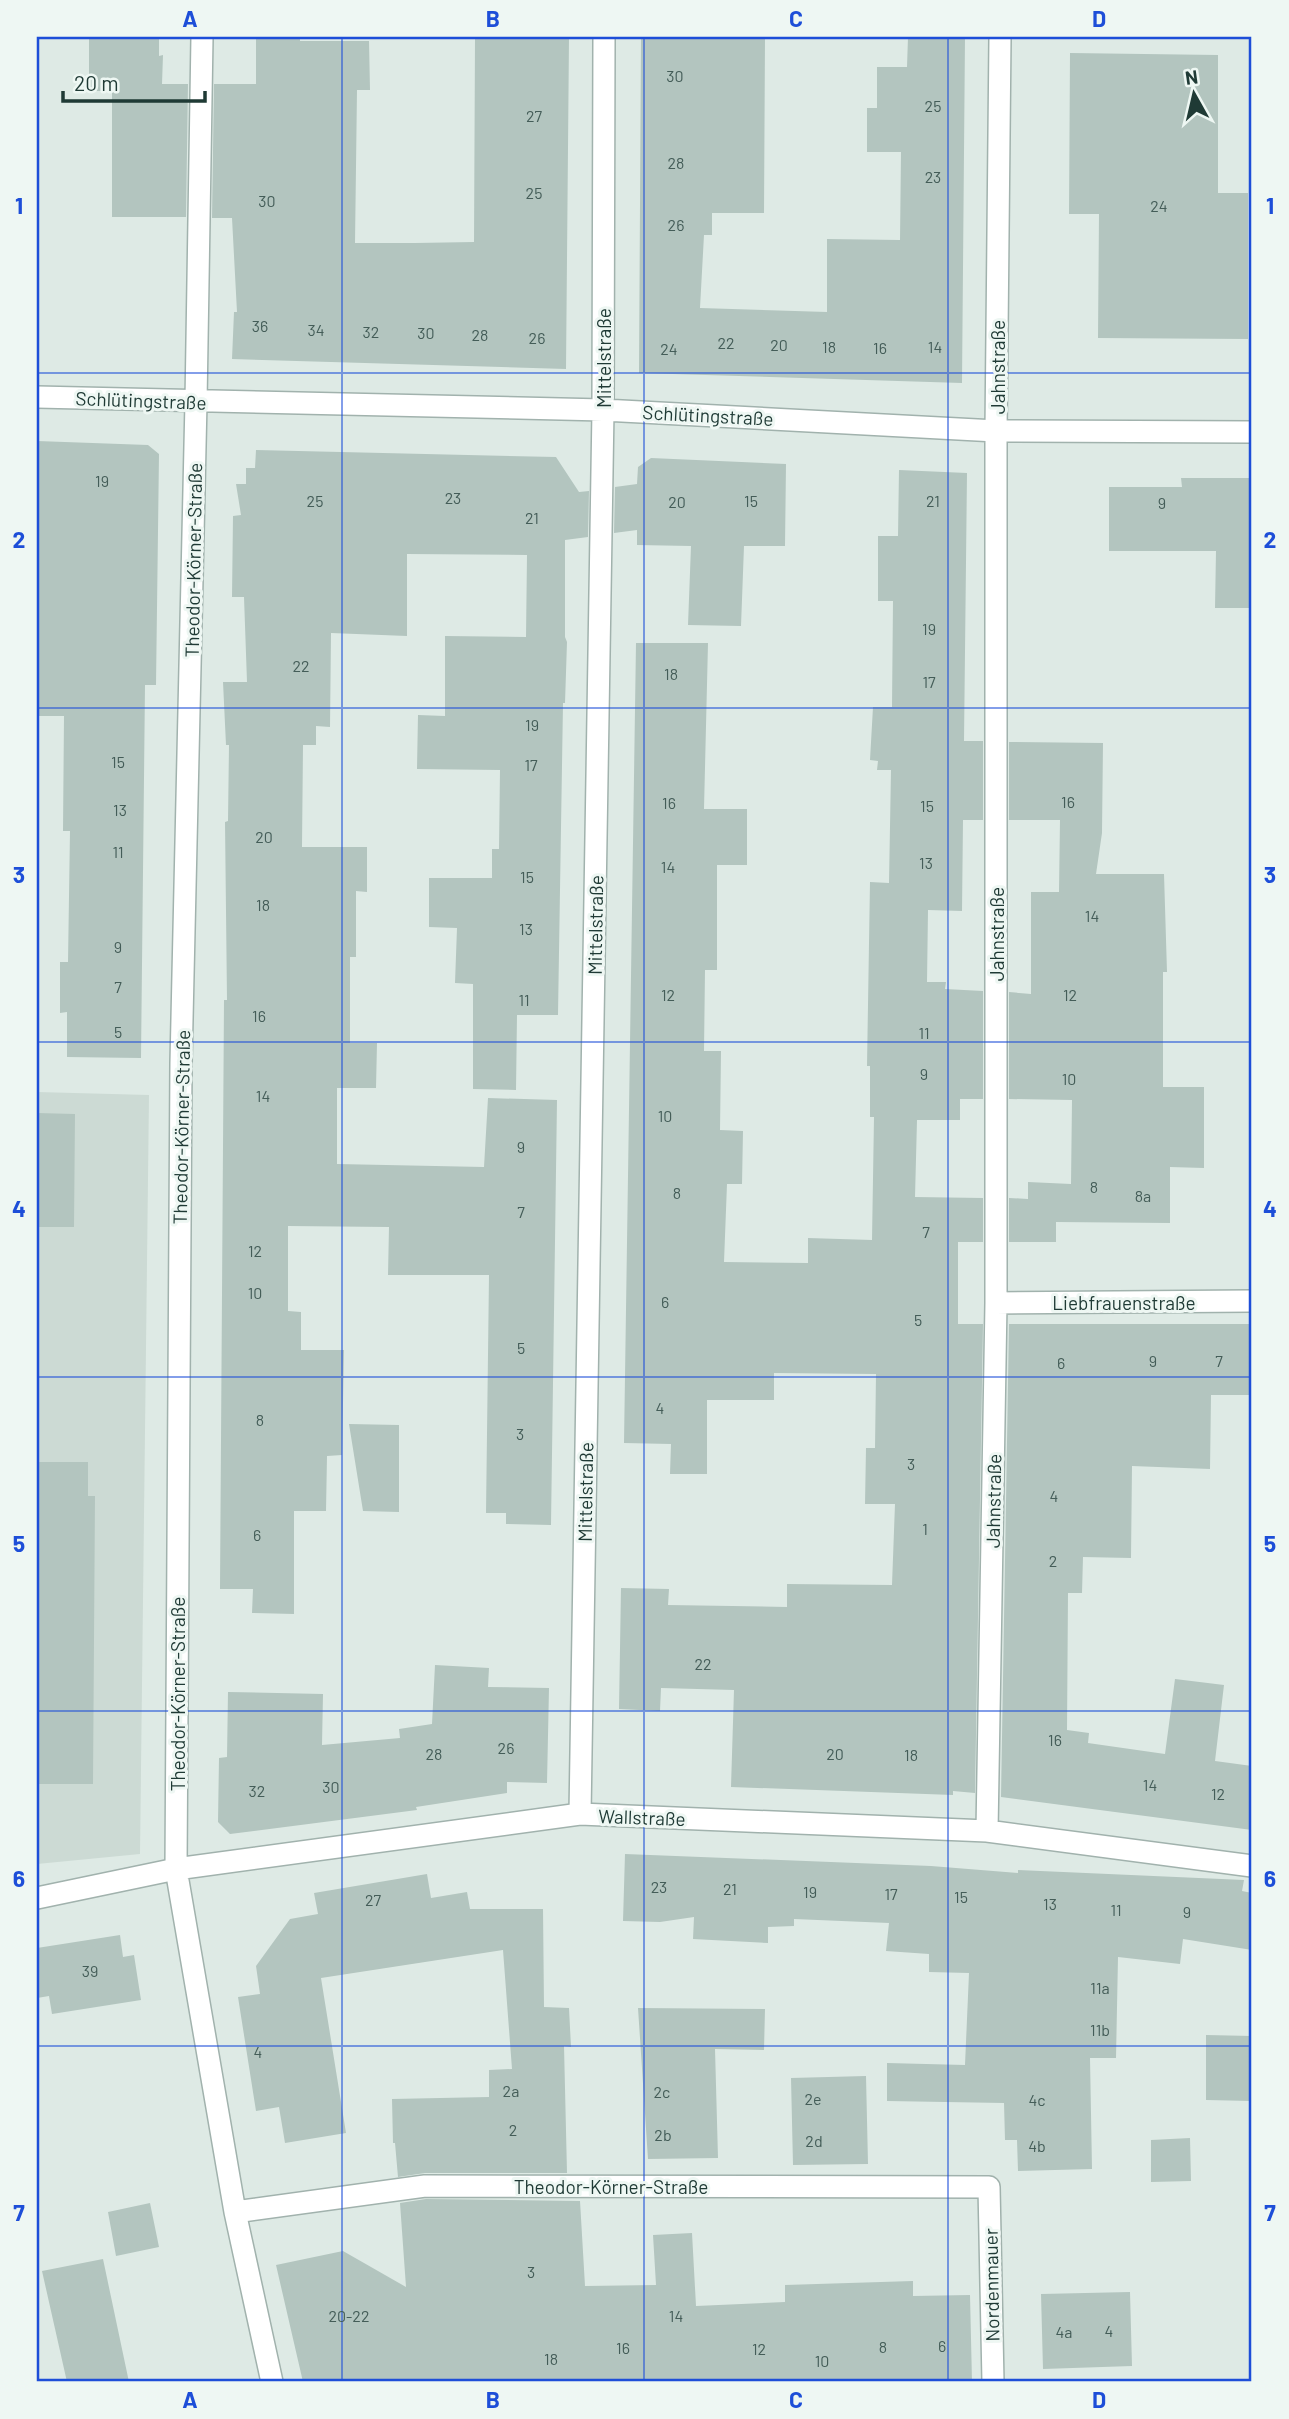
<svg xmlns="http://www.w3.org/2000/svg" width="1289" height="2419" viewBox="0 0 1289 2419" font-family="Barlow,sans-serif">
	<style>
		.built { fill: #ccdad4 }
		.building { fill: #b3c5bf }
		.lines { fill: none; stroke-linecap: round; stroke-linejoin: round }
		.street-casing { stroke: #a1b2ad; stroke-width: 24 }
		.street { stroke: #fff; stroke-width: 21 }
		.grid { fill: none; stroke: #1d4ed8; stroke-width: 2; stroke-opacity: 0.55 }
		.labels { text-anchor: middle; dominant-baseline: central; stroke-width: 6; stroke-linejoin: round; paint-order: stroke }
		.number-label { font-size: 16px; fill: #445d58 }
		.street-label { font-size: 19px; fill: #1f3a35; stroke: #eef7f3 }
		.neatline { fill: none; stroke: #1d4ed8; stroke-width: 2.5 }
		.grid-label { font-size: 23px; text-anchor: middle; font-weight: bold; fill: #1d4ed8 }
	</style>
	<rect width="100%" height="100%" fill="#deeae5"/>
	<!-- built -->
	<path class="built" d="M 37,1092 L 149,1095 L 140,1854 L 37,1864 Z"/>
	<!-- building -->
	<path class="building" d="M 89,37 L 159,37 L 159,56 L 163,55 L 162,84 L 188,84 L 186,217 L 112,217 L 112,91 L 89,91 Z
		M 256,37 L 300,37 L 300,41 L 369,41 L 370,90 L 357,90 L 355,243 L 415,243 L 474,242 L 475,39 L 569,37 L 566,369 L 232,359 L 234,312 L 237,312 L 232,218 L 212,218 L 214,84 L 256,84 Z
		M 641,37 L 765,37 L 764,213 L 712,213 L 712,235 L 704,235 L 700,308 L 827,312 L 827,239 L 900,240 L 901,152 L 867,152 L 867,108 L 877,108 L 877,67 L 907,67 L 908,37 L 965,37 L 962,383 L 639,373 Z
		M 1070,53 L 1218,55 L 1218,193 L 1248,193 L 1248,339 L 1098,338 L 1099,214 L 1069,214 Z
		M 37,441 L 148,445 L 159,454 L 156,685 L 145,685 L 141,1058 L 67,1057 L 67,1012 L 60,1013 L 60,962 L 68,962 L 70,831 L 63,831 L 64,716 L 37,716 Z
		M 256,450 L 556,457 L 579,492 L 589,491 L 588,537 L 565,540 L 565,637 L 567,642 L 565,703 L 563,703 L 558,1015 L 517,1015 L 516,1090 L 473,1089 L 473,984 L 455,983 L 457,928 L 429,927 L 429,878 L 492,878 L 492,849 L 499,849 L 500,770 L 417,769 L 418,715 L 445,716 L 445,636 L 526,637 L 527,555 L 407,554 L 407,636 L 331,633 L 330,727 L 316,726 L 316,745 L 303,745 L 302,847 L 367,847 L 367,892 L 356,891 L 356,957 L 350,957 L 350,1043 L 377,1043 L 376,1088 L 337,1088 L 337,1164 L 484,1167 L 488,1098 L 557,1100 L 551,1525 L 506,1524 L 506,1513 L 486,1513 L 489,1275 L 388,1275 L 389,1227 L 288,1226 L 288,1311 L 301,1312 L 301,1350 L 344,1350 L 342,1455 L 327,1456 L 326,1511 L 294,1511 L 294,1614 L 252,1613 L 253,1589 L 220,1589 L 224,1000 L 227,1000 L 225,822 L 228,821 L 229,745 L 226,745 L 223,682 L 247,682 L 244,597 L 232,597 L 233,516 L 241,515 L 236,484 L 246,484 L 246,468 L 255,468 Z
		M 651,458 L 786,464 L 785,546 L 744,546 L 741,626 L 688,625 L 691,546 L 637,545 L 637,530 L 614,533 L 615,487 L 637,484 L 638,467 Z
		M 899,470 L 967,473 L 964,741 L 983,741 L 983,820 L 963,820 L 962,911 L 928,910 L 927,982 L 946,982 L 945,989 L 983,991 L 983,1099 L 960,1099 L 960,1120 L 917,1120 L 915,1197 L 983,1198 L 983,1242 L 958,1242 L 958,1324 L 983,1324 L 975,1793 L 953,1791 L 953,1795 L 731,1787 L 734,1690 L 661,1688 L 660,1711 L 619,1709 L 621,1588 L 669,1589 L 668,1605 L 787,1607 L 787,1584 L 892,1585 L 895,1504 L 865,1504 L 866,1448 L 875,1448 L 876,1374 L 774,1373 L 774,1400 L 707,1400 L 707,1474 L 670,1474 L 671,1444 L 624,1443 L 636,643 L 708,643 L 704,809 L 747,809 L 747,865 L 717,865 L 717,970 L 705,970 L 704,1051 L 721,1051 L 720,1130 L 743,1131 L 742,1184 L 727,1184 L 724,1262 L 808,1263 L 808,1238 L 872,1240 L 874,1117 L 870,1117 L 870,1066 L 867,1066 L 870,882 L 889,883 L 891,770 L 877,770 L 878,761 L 870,760 L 873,707 L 892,707 L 893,601 L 878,601 L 878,536 L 898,536 Z
		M 1181,478 L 1252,478 L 1252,608 L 1215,608 L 1216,551 L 1109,551 L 1109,487 L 1182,487 Z
		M 1009,742 L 1103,743 L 1102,833 L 1096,874 L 1164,874 L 1167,972 L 1163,972 L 1163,1087 L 1204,1087 L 1204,1168 L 1170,1167 L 1170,1223 L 1056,1222 L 1056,1242 L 1009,1242 L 1009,1198 L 1028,1199 L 1028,1182 L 1071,1184 L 1072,1100 L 1009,1099 L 1009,992 L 1031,994 L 1031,892 L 1059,892 L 1060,820 L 1009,820 Z
		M 37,1113 L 75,1114 L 74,1227 L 37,1227 Z
		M 1009,1324 L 1252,1324 L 1252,1395 L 1211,1395 L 1210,1469 L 1132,1466 L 1131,1558 L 1083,1557 L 1082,1593 L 1068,1593 L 1067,1730 L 1089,1733 L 1088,1743 L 1165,1754 L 1175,1679 L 1224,1685 L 1215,1761 L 1252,1766 L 1252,1830 L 1001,1797 Z
		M 349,1424 L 399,1425 L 399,1512 L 363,1511 Z
		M 37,1462 L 88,1462 L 88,1496 L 95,1496 L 93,1784 L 37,1784 Z
		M 435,1665 L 489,1668 L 488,1687 L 549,1688 L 547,1783 L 507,1782 L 507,1793 L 416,1807 L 417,1810 L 230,1834 L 218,1822 L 219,1758 L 227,1757 L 228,1692 L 323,1694 L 322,1745 L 400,1738 L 399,1729 L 432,1724 Z
		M 625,1854 L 931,1866 L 1018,1873 L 1018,1870 L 1244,1880 L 1242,1891 L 1252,1893 L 1252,1950 L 1183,1939 L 1180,1964 L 1118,1957 L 1116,2058 L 1090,2058 L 1092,2169 L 1018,2171 L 1017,2140 L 1005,2140 L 1004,2103 L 887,2101 L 887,2063 L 965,2065 L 969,1973 L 929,1972 L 929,1954 L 886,1951 L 889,1923 L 794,1919 L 794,1926 L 768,1927 L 768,1943 L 693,1939 L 694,1917 L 660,1922 L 623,1921 Z
		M 427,1874 L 431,1898 L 467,1892 L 470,1909 L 543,1909 L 544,2007 L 569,2008 L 571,2047 L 564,2046 L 567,2173 L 425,2173 L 398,2177 L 395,2143 L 393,2143 L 392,2099 L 489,2097 L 489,2070 L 512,2069 L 503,1950 L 321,1978 L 346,2133 L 285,2143 L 279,2107 L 256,2111 L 238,1997 L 260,1994 L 256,1966 L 290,1919 L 318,1914 L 314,1893 Z
		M 120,1935 L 123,1957 L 134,1955 L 141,2000 L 52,2014 L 49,1996 L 37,1998 L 37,1948 Z
		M 638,2008 L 765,2009 L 764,2050 L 715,2049 L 718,2158 L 648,2159 Z
		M 1206,2035 L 1252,2036 L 1252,2101 L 1206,2100 Z
		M 866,2076 L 868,2164 L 793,2165 L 791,2078 Z
		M 1190,2138 L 1191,2181 L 1151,2182 L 1151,2140 Z
		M 426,2199 L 580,2201 L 585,2286 L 656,2285 L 653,2235 L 692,2233 L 696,2306 L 785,2302 L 785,2285 L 913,2281 L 913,2296 L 970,2295 L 972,2382 L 303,2382 L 276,2265 L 343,2251 L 406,2287 L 400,2203 Z
		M 150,2203 L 159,2247 L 116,2256 L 108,2212 Z
		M 103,2259 L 129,2382 L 67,2382 L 42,2271 Z
		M 1130,2292 L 1132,2366 L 1043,2369 L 1041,2294 Z"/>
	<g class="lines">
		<!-- street casing -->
		<g class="street-casing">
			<path id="street" d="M 202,37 L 196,402 L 181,1063 L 176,1869 L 235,2212 L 272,2382
				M 37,397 L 603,410 L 996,431 L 1252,432
				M 996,1303 L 1252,1301
				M 580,1814 L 603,410 L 604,37
				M 987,1831 L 996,1303 L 996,431 L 1000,37
				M 37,1898 L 176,1869 L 580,1814 L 987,1831 L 1252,1866
				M 235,2212 L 425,2186 L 989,2187 L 993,2382"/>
		</g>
		<!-- street -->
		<use href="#street" class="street"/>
	</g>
	<!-- grid -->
	<path class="grid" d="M 342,37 L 342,2382M 644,37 L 644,2382M 948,37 L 948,2382M 37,373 L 1252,373M 37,708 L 1252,708M 37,1042 L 1252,1042M 37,1377 L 1252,1377M 37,1711 L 1252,1711M 37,2046 L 1252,2046"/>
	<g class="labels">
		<!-- number labels -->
		<g class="number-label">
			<text x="675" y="75">30</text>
			<text x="933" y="105">25</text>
			<text x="534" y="115">27</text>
			<text x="676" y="162">28</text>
			<text x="933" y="176">23</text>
			<text x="534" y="192">25</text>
			<text x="267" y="200">30</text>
			<text x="1159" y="205">24</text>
			<text x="676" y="224">26</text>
			<text x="260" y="325">36</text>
			<text x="316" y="329">34</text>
			<text x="371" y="331">32</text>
			<text x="426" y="332">30</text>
			<text x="480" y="334">28</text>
			<text x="537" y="337">26</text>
			<text x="726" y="342">22</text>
			<text x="779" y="344">20</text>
			<text x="829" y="346">18</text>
			<text x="935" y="346">14</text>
			<text x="880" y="347">16</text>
			<text x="669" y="348">24</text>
			<text x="102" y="480">19</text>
			<text x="453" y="497">23</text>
			<text x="315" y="500">25</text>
			<text x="751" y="500">15</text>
			<text x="933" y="500">21</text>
			<text x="677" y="501">20</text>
			<text x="1162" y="502">9</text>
			<text x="532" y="517">21</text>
			<text x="929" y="628">19</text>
			<text x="301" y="665">22</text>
			<text x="671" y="673">18</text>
			<text x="929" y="681">17</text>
			<text x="532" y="724">19</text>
			<text x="118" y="761">15</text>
			<text x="531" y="764">17</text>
			<text x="1068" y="801">16</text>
			<text x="669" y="802">16</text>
			<text x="927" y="805">15</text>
			<text x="120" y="809">13</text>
			<text x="264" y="836">20</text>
			<text x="118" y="851">11</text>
			<text x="926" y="862">13</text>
			<text x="668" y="866">14</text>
			<text x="527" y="876">15</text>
			<text x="263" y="904">18</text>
			<text x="1092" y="915">14</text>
			<text x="526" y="928">13</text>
			<text x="118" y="946">9</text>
			<text x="118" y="986">7</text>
			<text x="668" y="994">12</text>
			<text x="1070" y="994">12</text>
			<text x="524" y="999">11</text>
			<text x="259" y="1015">16</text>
			<text x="118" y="1031">5</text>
			<text x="924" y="1032">11</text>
			<text x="924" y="1073">9</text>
			<text x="1069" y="1078">10</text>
			<text x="263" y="1095">14</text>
			<text x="665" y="1115">10</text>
			<text x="521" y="1146">9</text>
			<text x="1094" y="1186">8</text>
			<text x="677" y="1192">8</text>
			<text x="1143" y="1195">8a</text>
			<text x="521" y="1211">7</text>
			<text x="926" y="1231">7</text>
			<text x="255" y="1250">12</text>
			<text x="255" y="1292">10</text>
			<text x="665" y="1301">6</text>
			<text x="918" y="1319">5</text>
			<text x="521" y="1347">5</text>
			<text x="1153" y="1360">9</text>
			<text x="1219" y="1360">7</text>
			<text x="1061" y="1362">6</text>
			<text x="660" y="1407">4</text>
			<text x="260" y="1419">8</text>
			<text x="520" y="1433">3</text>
			<text x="911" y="1463">3</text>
			<text x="1054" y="1495">4</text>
			<text x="925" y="1528">1</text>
			<text x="257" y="1534">6</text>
			<text x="1053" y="1560">2</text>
			<text x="703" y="1663">22</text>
			<text x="1055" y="1739">16</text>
			<text x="506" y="1747">26</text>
			<text x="434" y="1753">28</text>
			<text x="835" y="1753">20</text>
			<text x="911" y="1754">18</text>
			<text x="1150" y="1784">14</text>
			<text x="331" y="1786">30</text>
			<text x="257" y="1790">32</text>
			<text x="1218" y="1793">12</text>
			<text x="659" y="1886">23</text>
			<text x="730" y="1888">21</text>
			<text x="810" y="1891">19</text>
			<text x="891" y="1893">17</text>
			<text x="961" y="1896">15</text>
			<text x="373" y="1899">27</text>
			<text x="1050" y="1903">13</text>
			<text x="1116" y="1909">11</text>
			<text x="1187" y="1911">9</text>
			<text x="90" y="1970">39</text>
			<text x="1100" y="1987">11a</text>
			<text x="1100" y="2029">11b</text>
			<text x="258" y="2051">4</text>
			<text x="511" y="2090">2a</text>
			<text x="662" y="2091">2c</text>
			<text x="813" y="2098">2e</text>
			<text x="1037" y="2099">4c</text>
			<text x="513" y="2129">2</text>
			<text x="663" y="2134">2b</text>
			<text x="814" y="2140">2d</text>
			<text x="1037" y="2145">4b</text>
			<text x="531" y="2271">3</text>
			<text x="349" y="2315">20-22</text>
			<text x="676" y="2315">14</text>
			<text x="1109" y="2330">4</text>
			<text x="1064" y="2331">4a</text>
			<text x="942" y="2345">6</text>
			<text x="883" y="2346">8</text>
			<text x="623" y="2347">16</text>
			<text x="759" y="2348">12</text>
			<text x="551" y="2358">18</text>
			<text x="822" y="2360">10</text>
		</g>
		<!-- street labels -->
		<g class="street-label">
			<text transform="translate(603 358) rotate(-90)">Mittelstraße</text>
			<text transform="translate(997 367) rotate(-90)">Jahnstraße</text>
			<text transform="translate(141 400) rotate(2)">Schlütingstraße</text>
			<text transform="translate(708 415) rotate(3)">Schlütingstraße</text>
			<text transform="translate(193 560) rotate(-89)">Theodor-Körner-Straße</text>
			<text transform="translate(595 925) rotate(-89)">Mittelstraße</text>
			<text transform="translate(996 934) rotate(-90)">Jahnstraße</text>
			<text transform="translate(181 1127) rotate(-89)">Theodor-Körner-Straße</text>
			<text x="1124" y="1302">Liebfrauenstraße</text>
			<text transform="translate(585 1492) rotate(-89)">Mittelstraße</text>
			<text transform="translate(993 1501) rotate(-89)">Jahnstraße</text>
			<text transform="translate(177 1694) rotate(-90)">Theodor-Körner-Straße</text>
			<text transform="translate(642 1817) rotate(2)">Wallstraße</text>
			<text x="611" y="2186">Theodor-Körner-Straße</text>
			<text transform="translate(991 2285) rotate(-91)">Nordenmauer</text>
		</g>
	</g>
	<!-- border -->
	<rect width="1289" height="2419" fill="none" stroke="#eef7f3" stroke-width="77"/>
	<!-- north arrow -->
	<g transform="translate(1194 94) rotate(352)" stroke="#eef7f3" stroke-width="5" paint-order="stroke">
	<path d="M0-5L12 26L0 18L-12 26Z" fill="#1f3a35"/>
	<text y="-10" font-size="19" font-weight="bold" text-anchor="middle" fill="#1f3a35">N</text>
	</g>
	<!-- scale -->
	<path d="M63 91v10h142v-10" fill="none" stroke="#1f3a35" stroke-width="3.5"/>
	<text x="74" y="91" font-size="21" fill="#1f3a35" stroke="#eef7f3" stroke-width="5" paint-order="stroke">20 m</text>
	<rect x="38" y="38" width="1212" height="2342" class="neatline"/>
	<g class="grid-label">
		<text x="190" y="27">A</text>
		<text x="493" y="27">B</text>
		<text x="796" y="27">C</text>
		<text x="1099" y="27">D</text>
		<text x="19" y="214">1</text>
		<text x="1270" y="214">1</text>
		<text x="19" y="548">2</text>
		<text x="1270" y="548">2</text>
		<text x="19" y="883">3</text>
		<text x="1270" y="883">3</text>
		<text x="19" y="1217">4</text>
		<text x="1270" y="1217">4</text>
		<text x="19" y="1552">5</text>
		<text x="1270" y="1552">5</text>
		<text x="19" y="1887">6</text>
		<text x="1270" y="1887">6</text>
		<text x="19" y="2221">7</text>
		<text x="1270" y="2221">7</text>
		<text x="190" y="2408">A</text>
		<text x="493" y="2408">B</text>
		<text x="796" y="2408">C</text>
		<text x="1099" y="2408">D</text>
	</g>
</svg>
